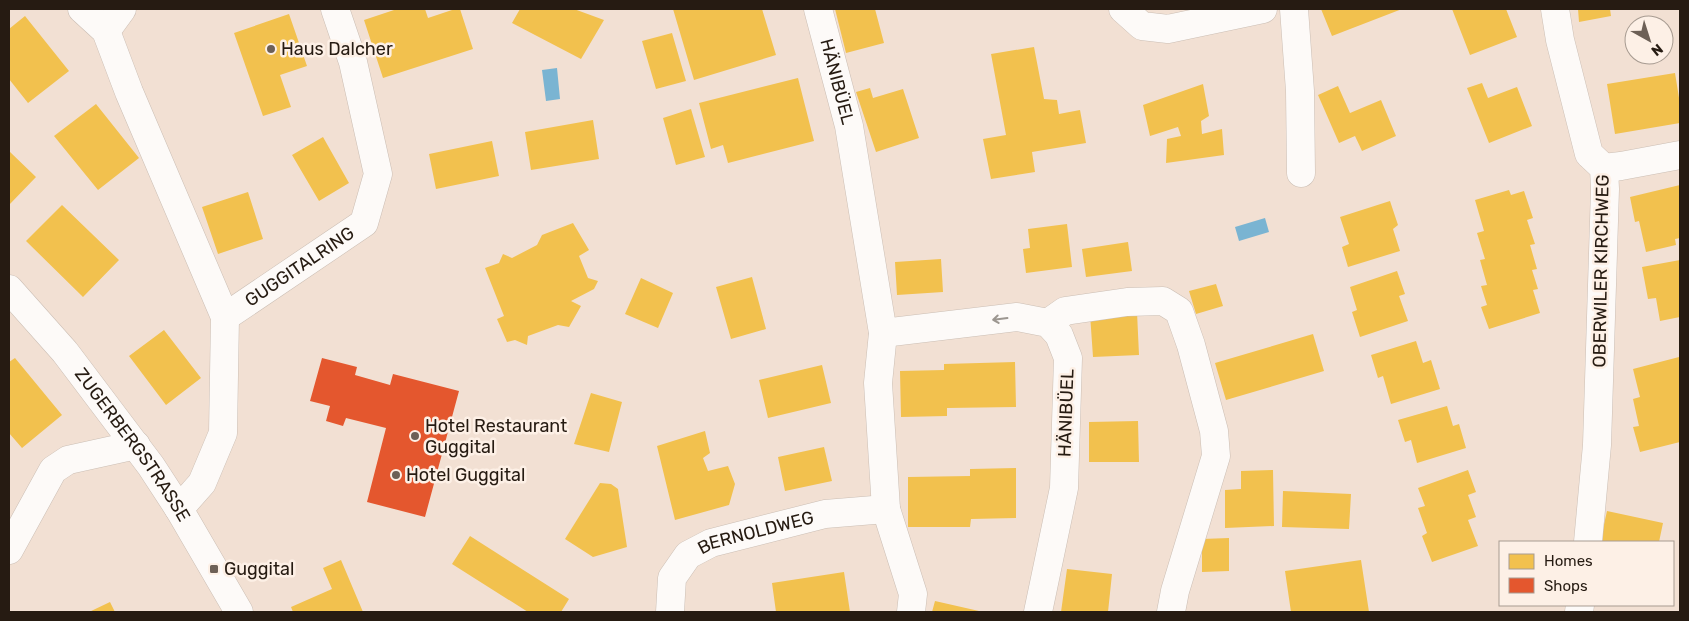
<svg xmlns="http://www.w3.org/2000/svg" width="1689" height="621" viewBox="0 0 1689 621" font-family="Rubik,sans-serif">
	<style>
		.water { fill: #7ab4d2 }
		.homes { fill: #f2c14e }
		.shops { fill: #e4572e }
		.lines { fill: none; stroke-linecap: round; stroke-linejoin: round }
		.minor-casing { stroke: #cbbeb4; stroke-width: 29 }
		.minor { stroke: #fdfaf8; stroke-width: 28 }
		.oneway { stroke: #9c9690 }
		.poi-dot { fill: #6d6056; stroke: #fdf0e6; stroke-width: 2 }
		.labels { text-anchor: middle; dominant-baseline: central; stroke-width: 5; stroke-linejoin: round; paint-order: stroke }
		.poi-label { font-size: 18px; fill: #261b12; stroke: #fdf0e6; text-anchor: start }
		.street-label { font-size: 18px; fill: #261b12; stroke: #fdf0e6 }
	</style>
	<rect width="100%" height="100%" fill="#f2e0d3"/>
	<!-- water -->
	<path class="water" d="M 557,68 L 560,99 L 546,101 L 542,70 Z
		M 1265,218 L 1269,232 L 1239,241 L 1235,227 Z"/>
	<!-- homes -->
	<path class="homes" d="M 397,9 L 425,9 L 428,18 L 455,9 L 460,9 L 473,49 L 383,78 L 364,20 Z
		M 520,9 L 574,9 L 604,20 L 581,59 L 512,23 Z
		M 673,9 L 762,9 L 776,55 L 694,80 Z
		M 835,9 L 875,9 L 884,43 L 846,53 Z
		M 1321,9 L 1402,9 L 1332,36 Z
		M 1452,9 L 1506,9 L 1517,37 L 1470,55 Z
		M 1578,9 L 1610,9 L 1611,16 L 1579,22 Z
		M 289,14 L 307,66 L 280,75 L 291,107 L 263,116 L 234,33 Z
		M 25,16 L 69,71 L 28,103 L 9,79 L 9,29 Z
		M 672,33 L 686,81 L 656,89 L 642,41 Z
		M 1034,47 L 1044,99 L 1057,100 L 1059,114 L 1080,110 L 1086,143 L 1032,152 L 1035,172 L 991,179 L 983,139 L 1006,135 L 991,54 Z
		M 1675,73 L 1680,104 L 1680,123 L 1615,134 L 1607,84 Z
		M 798,78 L 814,141 L 728,163 L 723,145 L 711,149 L 699,103 Z
		M 1482,83 L 1488,98 L 1517,87 L 1532,126 L 1489,143 L 1467,88 Z
		M 1203,84 L 1209,116 L 1201,121 L 1202,134 L 1222,129 L 1224,155 L 1166,163 L 1167,139 L 1181,136 L 1178,127 L 1150,136 L 1143,105 Z
		M 1338,86 L 1350,113 L 1381,100 L 1396,136 L 1362,151 L 1355,136 L 1339,143 L 1318,95 Z
		M 870,88 L 873,98 L 903,89 L 919,138 L 876,152 L 856,92 Z
		M 96,104 L 139,158 L 98,190 L 54,136 Z
		M 691,109 L 705,157 L 676,165 L 663,118 Z
		M 593,120 L 599,159 L 531,170 L 525,132 Z
		M 323,137 L 349,183 L 319,201 L 292,155 Z
		M 492,141 L 499,176 L 436,189 L 429,154 Z
		M 9,151 L 36,177 L 9,205 Z
		M 1680,185 L 1680,238 L 1675,239 L 1676,245 L 1646,252 L 1639,221 L 1635,222 L 1630,197 Z
		M 1509,190 L 1511,195 L 1524,191 L 1533,218 L 1527,220 L 1535,244 L 1530,245 L 1537,269 L 1532,270 L 1538,289 L 1533,290 L 1540,313 L 1489,329 L 1481,307 L 1487,305 L 1481,286 L 1487,285 L 1480,260 L 1485,259 L 1477,233 L 1484,231 L 1475,200 Z
		M 248,192 L 263,239 L 218,254 L 202,207 Z
		M 1390,201 L 1398,225 L 1393,229 L 1400,251 L 1348,267 L 1342,247 L 1349,244 L 1340,217 Z
		M 62,205 L 119,260 L 83,297 L 26,241 Z
		M 573,223 L 589,250 L 579,256 L 588,278 L 598,281 L 594,289 L 571,301 L 581,306 L 569,327 L 558,325 L 528,336 L 527,345 L 515,340 L 507,342 L 497,319 L 504,316 L 485,268 L 499,263 L 503,254 L 512,258 L 537,245 L 542,235 Z
		M 1067,224 L 1072,267 L 1026,273 L 1023,249 L 1030,248 L 1028,229 Z
		M 1128,242 L 1132,271 L 1086,277 L 1082,249 Z
		M 941,259 L 943,292 L 897,295 L 895,262 Z
		M 1680,260 L 1680,317 L 1660,321 L 1656,298 L 1648,299 L 1642,267 Z
		M 1397,271 L 1405,294 L 1399,296 L 1408,321 L 1360,337 L 1352,312 L 1357,310 L 1350,287 Z
		M 752,277 L 766,329 L 731,339 L 716,287 Z
		M 641,278 L 673,293 L 658,328 L 625,314 Z
		M 1216,284 L 1223,306 L 1196,314 L 1189,291 Z
		M 1137,312 L 1139,355 L 1093,357 L 1090,314 Z
		M 164,330 L 201,378 L 166,405 L 129,356 Z
		M 1313,334 L 1324,371 L 1226,400 L 1215,363 Z
		M 1416,341 L 1423,363 L 1431,360 L 1440,389 L 1391,404 L 1383,376 L 1378,378 L 1371,355 Z
		M 1679,357 L 1680,364 L 1680,442 L 1640,452 L 1633,427 L 1639,426 L 1633,399 L 1640,397 L 1633,369 Z
		M 15,358 L 62,415 L 22,448 L 9,433 L 9,362 Z
		M 1015,362 L 1016,407 L 947,408 L 947,416 L 901,417 L 900,371 L 944,370 L 944,364 Z
		M 822,365 L 831,403 L 768,418 L 759,380 Z
		M 591,393 L 622,402 L 609,452 L 574,444 Z
		M 1447,406 L 1453,426 L 1459,424 L 1466,448 L 1417,463 L 1411,440 L 1405,442 L 1398,420 Z
		M 1138,421 L 1139,462 L 1089,462 L 1089,422 Z
		M 705,431 L 710,453 L 703,458 L 708,471 L 728,466 L 735,484 L 729,505 L 675,520 L 657,446 Z
		M 824,447 L 832,481 L 785,491 L 778,457 Z
		M 1016,468 L 1016,518 L 971,519 L 970,527 L 908,527 L 908,477 L 970,476 L 970,469 Z
		M 1273,470 L 1274,526 L 1225,528 L 1225,490 L 1241,489 L 1241,471 Z
		M 1468,470 L 1476,492 L 1468,495 L 1476,517 L 1468,520 L 1478,546 L 1432,562 L 1422,536 L 1427,533 L 1418,508 L 1425,506 L 1418,488 Z
		M 600,483 L 611,484 L 618,489 L 627,547 L 593,557 L 565,539 Z
		M 1283,491 L 1351,494 L 1349,529 L 1282,527 Z
		M 1607,511 L 1663,523 L 1659,542 L 1600,542 Z
		M 470,536 L 569,599 L 561,612 L 528,612 L 452,564 Z
		M 1229,538 L 1229,571 L 1202,572 L 1202,539 Z
		M 341,560 L 363,612 L 293,612 L 291,607 L 332,589 L 323,568 Z
		M 1361,560 L 1369,612 L 1291,612 L 1285,571 Z
		M 1067,569 L 1112,574 L 1108,612 L 1061,612 Z
		M 844,572 L 850,612 L 776,612 L 772,583 Z
		M 935,601 L 979,611 L 979,612 L 932,612 Z
		M 110,602 L 115,612 L 89,612 Z"/>
	<!-- shops -->
	<path class="shops" d="M 322,358 L 357,367 L 355,375 L 390,385 L 393,374 L 459,391 L 425,517 L 367,502 L 386,428 L 346,418 L 343,426 L 326,421 L 330,406 L 310,401 Z"/>
	<g class="lines">
		<!-- minor casing -->
		<g class="minor-casing">
			<g id="minor">
				<path d="M 82,9 L 106,31 L 129,92 L 225,317 L 223,433 L 202,483 L 179,509"/>
				<path id="s1" d="M 818,9 L 849,126 L 883,333 L 878,383 L 886,509 L 913,594 L 911,612"/>
				<path d="M 1123,9 L 1142,26 L 1168,29 L 1263,9"/>
				<path d="M 1294,9 L 1300,91 L 1301,173"/>
				<path d="M 1555,9 L 1560,40 L 1589,154 L 1604,168 L 1605,189 L 1597,445 L 1588,542"/>
				<path d="M 106,31 L 122,9"/>
				<path d="M 1604,168 L 1621,166 L 1680,155"/>
				<path id="s2" d="M 9,289 L 65,352 L 151,466 L 179,509 L 239,612"/>
				<path id="s3" d="M 225,317 L 364,223 L 378,174 L 353,62 L 335,9"/>
				<path d="M 1048,323 L 1065,311 L 1127,302 L 1163,301 L 1179,311 L 1191,345 L 1214,431 L 1216,456 L 1175,591 L 1171,612"/>
				<path d="M 883,333 L 1017,317 L 1048,323 L 1059,335 L 1068,358 L 1064,488 L 1038,612"/>
				<path d="M 9,550 L 53,470 L 68,460 L 136,445"/>
				<path id="s4" d="M 670,612 L 672,578 L 688,555 L 711,543 L 825,514 L 886,509"/>
				<path d="M 1579,612 L 1580,605"/>
			</g>
		</g>
		<!-- minor -->
		<use href="#minor" class="minor"/>
	</g>
	<!-- one-way arrows -->
	<defs><path id="oneway-shaft" d="M-6 0H5M1.5-3L5.5 0L1.5 3" fill="none" stroke-width="1.6" stroke-linecap="round" stroke-linejoin="round" transform="scale(1.25)"/></defs>
	<use class="oneway" href="#oneway-shaft" transform="translate(1000 319) rotate(173)"/>
	<!-- markers -->
	<g class="poi-dot">
		<circle cx="271" cy="49" r="5"/>
		<circle cx="415" cy="436" r="5"/>
		<circle cx="396" cy="475" r="5"/>
		<rect x="209" y="564" width="10" height="10" rx="2.5"/>
	</g>
	<g class="labels">
		<!-- poi labels -->
		<g class="poi-label">
			<text x="281" y="49">Haus Dalcher</text>
			<text x="425" y="426">Hotel Restaurant<tspan x="425" dy="21">Guggital</tspan></text>
			<text x="406" y="475">Hotel Guggital</text>
			<text x="224" y="569">Guggital</text>
		</g>
		<!-- street labels -->
		<g class="street-label">
			<text stroke="none"><textPath href="#s1" startOffset="75">HÄNIBÜEL</textPath></text>
			<text stroke="none"><textPath href="#s3" startOffset="90">GUGGITALRING</textPath></text>
			<text transform="translate(1601 271) rotate(-89)">OBERWILER KIRCHWEG</text>
			<text transform="translate(1066 413) rotate(-88)">HÄNIBÜEL</text>
			<text stroke="none"><textPath href="#s2" startOffset="199">ZUGERBERGSTRASSE</textPath></text>
			<text stroke="none"><textPath href="#s4" startOffset="134">BERNOLDWEG</textPath></text>
		</g>
	</g>
	<!-- border -->
	<rect width="1689" height="621" fill="none" stroke="#261b12" stroke-width="20"/>
	<!-- legend -->
	<rect x="1499" y="541" width="175" height="65" fill="#fdf0e6" stroke="#a79b91"/>
	<rect x="1509" y="554" width="25" height="15" fill="#f2c14e" stroke="#a79b91"/>
	<text x="1544" y="566" font-size="15" fill="#261b12">Homes</text>
	<rect x="1509" y="578" width="25" height="15" fill="#e4572e" stroke="#a79b91"/>
	<text x="1544" y="591" font-size="15" fill="#261b12">Shops</text>
	<!-- north arrow -->
	<g transform="translate(1649 40) rotate(141)"><circle r="24" fill="#fdf0e6" stroke="#a79b91"/>
	<path d="M0-4L9 19L0 12L-9 19Z" fill="#6d6056"/>
	<text y="-8" font-size="14" font-weight="bold" text-anchor="middle" fill="#261b12">N</text>
	</g>
</svg>
